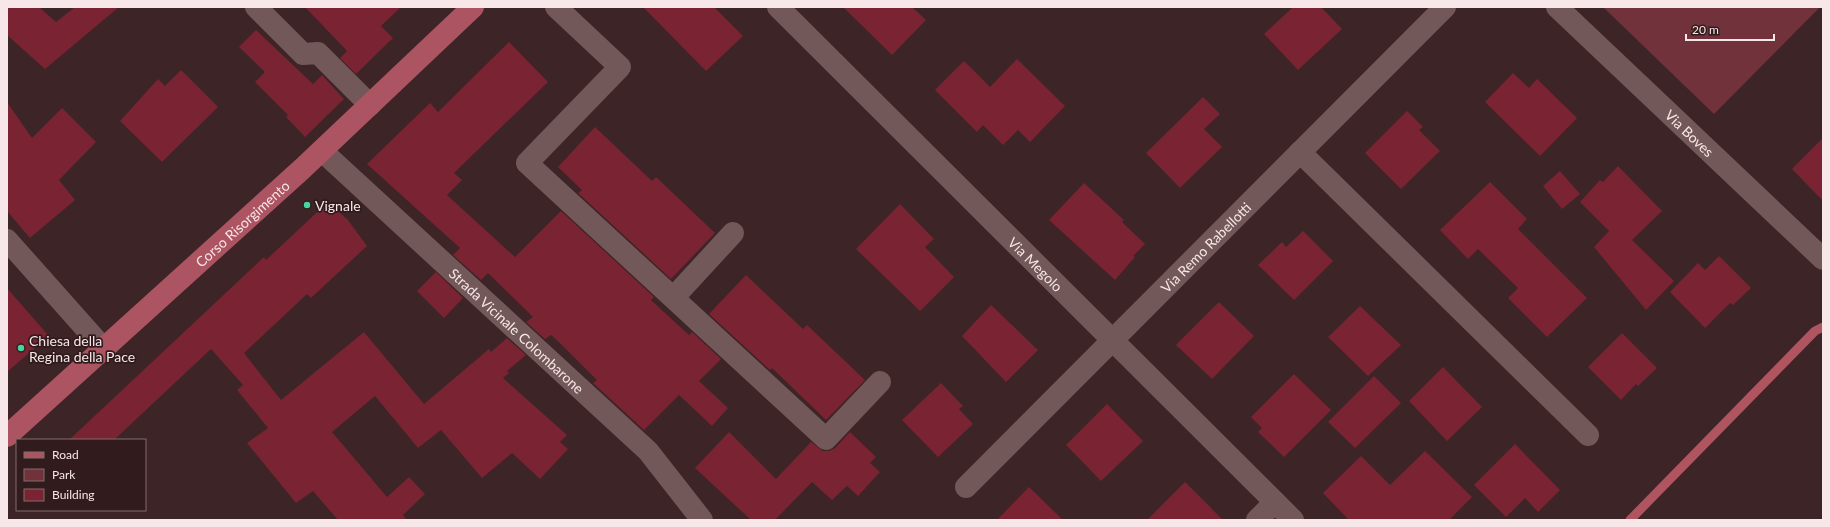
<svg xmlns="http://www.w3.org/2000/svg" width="1830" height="527" viewBox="0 0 1830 527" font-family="Lato,sans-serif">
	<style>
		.green { fill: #71323b }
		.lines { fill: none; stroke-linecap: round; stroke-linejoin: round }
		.stream { stroke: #b05460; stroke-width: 9 }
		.building { fill: #7a2333 }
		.minor { stroke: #73585a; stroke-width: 22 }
		.major { stroke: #ad5462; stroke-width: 22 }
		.poi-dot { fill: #47d49d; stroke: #311b1d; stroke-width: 1.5 }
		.labels { text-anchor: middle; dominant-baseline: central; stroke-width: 3.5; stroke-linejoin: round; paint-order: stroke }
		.street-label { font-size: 14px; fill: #f7e7e8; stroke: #311b1d }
		.poi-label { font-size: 14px; fill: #f7e7e8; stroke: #311b1d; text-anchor: start }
	</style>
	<rect width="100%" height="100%" fill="#3c2427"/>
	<!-- green -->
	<path class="green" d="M 1603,7 L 1820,7 L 1714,114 Z"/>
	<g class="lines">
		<!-- stream -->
		<path class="stream" d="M 1630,520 L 1815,331 L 1823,327"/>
	</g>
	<!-- building -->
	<path class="building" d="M 7,7 L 39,7 L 56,22 L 75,7 L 119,7 L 45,69 L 7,35 Z
		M 305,7 L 401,7 L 381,26 L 393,38 L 356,74 L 340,58 L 347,51 Z
		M 643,7 L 714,7 L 743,36 L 706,71 Z
		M 843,7 L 912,7 L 926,20 L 892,55 Z
		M 1293,7 L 1321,7 L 1342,29 L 1298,70 L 1264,34 Z
		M 256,30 L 313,84 L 322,75 L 344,99 L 305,137 L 286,117 L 288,115 L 255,82 L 265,72 L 239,47 Z
		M 509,42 L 548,82 L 454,173 L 462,180 L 447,195 L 515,257 L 561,211 L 654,297 L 651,300 L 689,335 L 692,332 L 721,359 L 699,381 L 728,408 L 712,426 L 679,395 L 644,430 L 593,383 L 597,380 L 561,344 L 551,335 L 545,339 L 526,322 L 533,317 L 488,273 L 481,280 L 453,255 L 460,248 L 367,164 L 430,103 L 438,112 Z
		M 1017,59 L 1065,106 L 1030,142 L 1018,130 L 1003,145 L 983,125 L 977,132 L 935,90 L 964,61 L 990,87 Z
		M 181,70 L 218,107 L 162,162 L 120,121 L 158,79 L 165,86 Z
		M 1513,73 L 1529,88 L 1537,79 L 1577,118 L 1540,156 L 1485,102 Z
		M 1203,97 L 1220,114 L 1204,129 L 1222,147 L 1180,188 L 1146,153 Z
		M 7,102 L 32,138 L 62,108 L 96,142 L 59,180 L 75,200 L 30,238 L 7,211 Z
		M 1407,111 L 1423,127 L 1419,130 L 1440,151 L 1401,189 L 1365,153 Z
		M 595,127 L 652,181 L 656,177 L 715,233 L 671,279 L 578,193 L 582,190 L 558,167 Z
		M 1823,138 L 1823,201 L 1792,169 Z
		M 1618,166 L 1662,211 L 1632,240 L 1674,281 L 1646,310 L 1594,247 L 1609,231 L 1580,202 L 1600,180 L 1603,182 Z
		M 1560,171 L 1580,194 L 1562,209 L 1543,186 Z
		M 1490,182 L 1527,219 L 1518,229 L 1587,298 L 1547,337 L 1508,298 L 1518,288 L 1478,249 L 1468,259 L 1440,230 Z
		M 1084,183 L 1124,220 L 1122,222 L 1145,244 L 1133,256 L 1135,257 L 1115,280 L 1049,220 Z
		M 328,202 L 348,220 L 367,246 L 311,298 L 307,294 L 244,353 L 281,400 L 364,332 L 424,404 L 489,349 L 491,352 L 507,338 L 526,355 L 507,371 L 509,373 L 503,378 L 567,435 L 560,442 L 568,449 L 540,479 L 512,453 L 482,478 L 441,430 L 418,448 L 375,396 L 332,432 L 387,497 L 409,477 L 425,494 L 403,515 L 407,520 L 338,520 L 313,491 L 296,503 L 247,443 L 268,428 L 237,390 L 243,385 L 211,349 L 114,440 L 69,440 L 264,257 L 266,260 Z
		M 900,204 L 934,239 L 925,247 L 954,277 L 920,311 L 856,249 Z
		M 1303,231 L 1333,261 L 1294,300 L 1258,265 L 1282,242 L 1286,247 Z
		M 1719,256 L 1751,288 L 1733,305 L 1730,303 L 1705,328 L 1670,292 L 1698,263 L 1705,270 Z
		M 436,272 L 463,298 L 444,318 L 417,291 Z
		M 746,275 L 803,329 L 807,325 L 865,380 L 826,420 L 772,368 L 770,370 L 709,314 Z
		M 7,288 L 49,336 L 7,372 Z
		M 1219,302 L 1254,336 L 1212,379 L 1176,345 Z
		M 991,305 L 1038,350 L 1006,382 L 962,336 Z
		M 1360,306 L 1401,345 L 1368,376 L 1328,337 Z
		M 1622,333 L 1657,368 L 1638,386 L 1636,384 L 1621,400 L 1588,367 Z
		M 1443,367 L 1482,407 L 1447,441 L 1409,401 Z
		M 1294,374 L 1331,410 L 1284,457 L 1258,432 L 1262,428 L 1251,417 Z
		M 1374,376 L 1401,403 L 1355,448 L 1328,422 Z
		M 941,383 L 963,406 L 959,409 L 973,424 L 938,457 L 902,420 Z
		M 1107,404 L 1143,441 L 1101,481 L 1066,445 Z
		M 729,432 L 776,479 L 811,442 L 823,451 L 829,451 L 835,448 L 850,432 L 876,457 L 870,463 L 880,472 L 858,496 L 847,486 L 832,500 L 812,482 L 775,520 L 751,520 L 695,468 Z
		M 1515,444 L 1560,490 L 1538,512 L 1525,498 L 1506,517 L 1474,485 Z
		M 1425,451 L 1472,497 L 1449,520 L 1349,520 L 1323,493 L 1361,456 L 1390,485 Z
		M 1185,482 L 1223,520 L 1147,520 Z
		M 1029,487 L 1063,520 L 997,520 Z"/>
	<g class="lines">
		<!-- minor -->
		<g class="minor">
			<path d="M 256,7 L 303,54 L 318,53 L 370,105"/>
			<path d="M 556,7 L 620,67 L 527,163 L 826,439 L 880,382"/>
			<path id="s1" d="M 778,7 L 1293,520"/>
			<path id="s2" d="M 1557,7 L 1823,259"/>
			<path id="s3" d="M 322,151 L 648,451 L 702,520"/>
			<path d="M 1300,152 L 1588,435"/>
			<path d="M 7,240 L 104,349"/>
			<path d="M 674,297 L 733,233"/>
			<path id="s4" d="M 966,487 L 1445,7"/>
			<path d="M 1257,520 L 1275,502"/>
		</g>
		<!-- major -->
		<path class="major" id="s5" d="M 7,436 L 302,169 L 473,7"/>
	</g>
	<!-- markers -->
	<g class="poi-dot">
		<circle cx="307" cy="205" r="4"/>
		<circle cx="21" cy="348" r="4"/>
	</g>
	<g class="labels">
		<!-- street labels -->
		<g class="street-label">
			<text stroke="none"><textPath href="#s2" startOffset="183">Via Boves</textPath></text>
			<text stroke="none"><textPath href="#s5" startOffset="317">Corso Risorgimento</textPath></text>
			<text stroke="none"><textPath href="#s4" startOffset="339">Via Remo Rabellotti</textPath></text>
			<text stroke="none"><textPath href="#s1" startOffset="364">Via Megolo</textPath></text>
			<text stroke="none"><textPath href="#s3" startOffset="265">Strada Vicinale Colombarone</textPath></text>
		</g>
		<!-- poi labels -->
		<g class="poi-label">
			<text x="315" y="205">Vignale</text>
			<text x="29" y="340">Chiesa della<tspan x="29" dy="16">Regina della Pace</tspan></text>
		</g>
	</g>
	<!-- border -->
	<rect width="1830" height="527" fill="none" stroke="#f7e7e8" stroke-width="16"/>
	<!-- legend -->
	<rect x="16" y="439" width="130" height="72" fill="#311b1d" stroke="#806d6e"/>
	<rect x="24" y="452" width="20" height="6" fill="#ad5462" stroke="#806d6e"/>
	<text x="52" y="459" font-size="12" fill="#f7e7e8">Road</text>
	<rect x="24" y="469" width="20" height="12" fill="#71323b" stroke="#806d6e"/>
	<text x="52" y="479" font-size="12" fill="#f7e7e8">Park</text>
	<rect x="24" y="489" width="20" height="12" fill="#7a2333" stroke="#806d6e"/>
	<text x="52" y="499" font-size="12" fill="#f7e7e8">Building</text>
	<!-- scale -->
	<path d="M1686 34v6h88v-6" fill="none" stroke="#f7e7e8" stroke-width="2"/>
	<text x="1692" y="34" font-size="12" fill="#f7e7e8" stroke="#311b1d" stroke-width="3" paint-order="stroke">20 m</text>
</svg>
